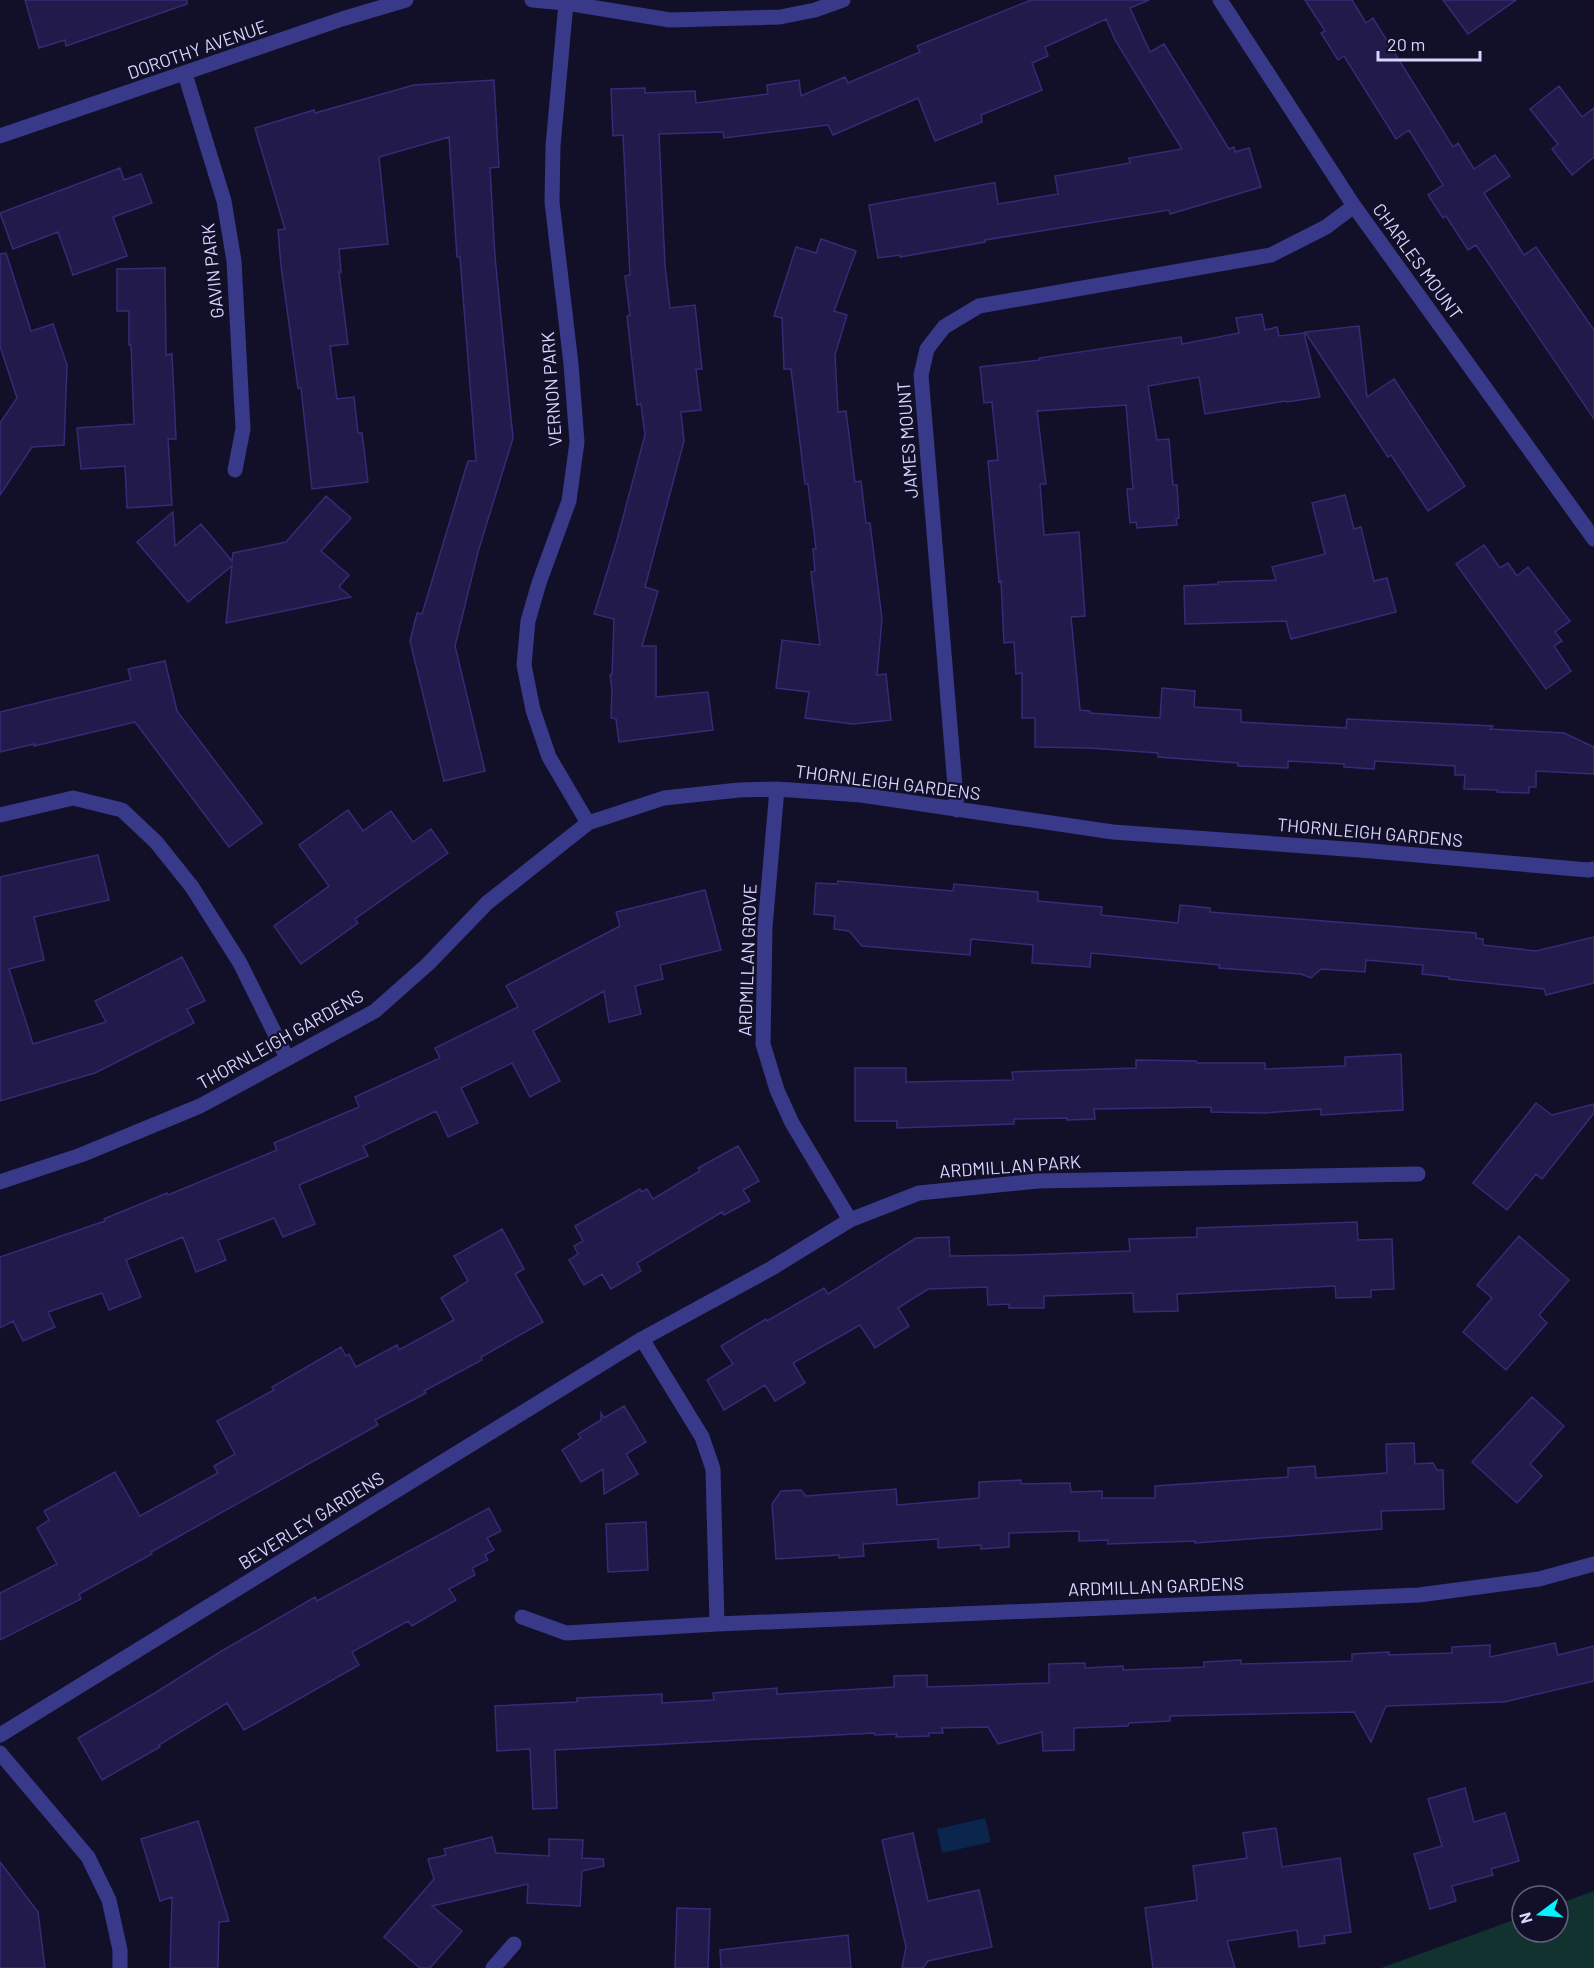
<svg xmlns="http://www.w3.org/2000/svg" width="1594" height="1968" viewBox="0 0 1594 1968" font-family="Barlow,sans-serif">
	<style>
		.green { fill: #11322f }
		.water { fill: #0a264c }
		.building { fill: #211a4a; stroke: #362b77; stroke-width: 1.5 }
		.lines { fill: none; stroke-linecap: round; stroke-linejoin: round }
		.minor { stroke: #383989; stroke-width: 15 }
		.labels { text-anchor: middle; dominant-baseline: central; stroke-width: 4.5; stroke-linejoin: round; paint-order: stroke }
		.street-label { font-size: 18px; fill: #d8d6ff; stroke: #120f28 }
	</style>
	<rect width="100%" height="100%" fill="#120f28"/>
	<!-- green -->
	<path class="green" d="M 1594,1891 L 1594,1968 L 1381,1968 L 1522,1917 L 1522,1932 L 1558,1932 L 1558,1904 Z"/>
	<!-- water -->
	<path class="water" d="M 985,1818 L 991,1842 L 942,1853 L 937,1829 Z"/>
	<!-- building -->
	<path class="building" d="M 25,0 L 187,0 L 187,4 L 66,46 L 65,40 L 39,48 Z
		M 1031,0 L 1149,0 L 1130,8 L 1150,52 L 1164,44 L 1229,149 L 1234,147 L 1235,152 L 1249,148 L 1261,187 L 1170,214 L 1169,210 L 985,240 L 985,242 L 900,257 L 900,255 L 878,258 L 869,205 L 992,183 L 995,183 L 998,204 L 1058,194 L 1055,176 L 1130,163 L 1129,158 L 1182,149 L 1115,40 L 1106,19 L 1045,47 L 1048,56 L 1032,63 L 1042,90 L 981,115 L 982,122 L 935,141 L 918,98 L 833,135 L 828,125 L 724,138 L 723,132 L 659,134 L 665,266 L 670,308 L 695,305 L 702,369 L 696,369 L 701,410 L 681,412 L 684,441 L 645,587 L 658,591 L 642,646 L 656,646 L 656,697 L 708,692 L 713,730 L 619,742 L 616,719 L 611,718 L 612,690 L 610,675 L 612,675 L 614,619 L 594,614 L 617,540 L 645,435 L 641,404 L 637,405 L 627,316 L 630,315 L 625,276 L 630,275 L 623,135 L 613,136 L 611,89 L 645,88 L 645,93 L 695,91 L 696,103 L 768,94 L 767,85 L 799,80 L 801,96 L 845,77 L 848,83 L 920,52 L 917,46 Z
		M 1305,0 L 1352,0 L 1366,23 L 1373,18 L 1453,147 L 1458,143 L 1474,169 L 1495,155 L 1510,176 L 1484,193 L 1524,255 L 1536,247 L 1594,330 L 1594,419 L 1476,245 L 1468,250 L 1446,216 L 1443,218 L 1428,195 L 1443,185 L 1409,130 L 1396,139 L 1344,56 L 1338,60 L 1321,33 L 1325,31 Z
		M 1443,0 L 1516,0 L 1468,34 Z
		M 494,80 L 499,167 L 490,168 L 495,257 L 513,438 L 478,552 L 455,646 L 485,771 L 444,781 L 410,641 L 417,613 L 422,614 L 468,461 L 476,461 L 460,257 L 457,257 L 449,137 L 379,157 L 388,244 L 339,249 L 341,272 L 339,272 L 348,344 L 330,346 L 337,399 L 354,397 L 358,433 L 362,433 L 368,482 L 312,489 L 301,388 L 298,388 L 281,266 L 278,230 L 285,229 L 255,128 L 314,110 L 315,113 L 414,85 Z
		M 1559,86 L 1582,117 L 1594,108 L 1594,157 L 1572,175 L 1552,149 L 1558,144 L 1530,109 Z
		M 120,168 L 124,180 L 141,174 L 152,203 L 113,217 L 127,256 L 73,275 L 58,232 L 13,249 L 0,213 Z
		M 821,239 L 856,251 L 834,311 L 847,315 L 835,355 L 838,412 L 846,411 L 855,482 L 861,481 L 866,523 L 870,523 L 882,619 L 877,675 L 886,674 L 891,720 L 853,724 L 805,718 L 809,692 L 776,688 L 782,640 L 820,645 L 811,572 L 815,571 L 813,549 L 816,549 L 808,484 L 805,484 L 791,369 L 784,369 L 782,318 L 774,316 L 796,247 L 816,253 Z
		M 6,253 L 31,331 L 53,324 L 67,365 L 64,445 L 32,447 L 0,495 L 0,423 L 17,398 L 0,346 L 0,254 Z
		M 165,268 L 166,355 L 172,354 L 176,439 L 168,439 L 172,505 L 127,508 L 125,466 L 81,469 L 77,428 L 134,424 L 131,345 L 129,345 L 129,311 L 117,311 L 117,269 Z
		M 1262,314 L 1265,330 L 1277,327 L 1279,336 L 1304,333 L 1320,397 L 1287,402 L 1286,401 L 1205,414 L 1199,377 L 1148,386 L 1157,440 L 1169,439 L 1173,485 L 1177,485 L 1179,518 L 1176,519 L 1177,525 L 1137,528 L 1136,522 L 1130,523 L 1127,489 L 1133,489 L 1126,405 L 1037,411 L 1046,484 L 1040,484 L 1044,535 L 1079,532 L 1085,616 L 1071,617 L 1080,710 L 1090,711 L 1090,713 L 1160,718 L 1162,688 L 1195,691 L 1194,707 L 1241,710 L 1241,722 L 1346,728 L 1347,719 L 1493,726 L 1490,729 L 1564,733 L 1594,747 L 1594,774 L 1536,771 L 1536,787 L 1529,787 L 1529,793 L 1497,792 L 1497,790 L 1464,789 L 1465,775 L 1455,775 L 1455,766 L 1375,761 L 1374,769 L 1344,767 L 1344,764 L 1288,761 L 1288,768 L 1238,766 L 1238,763 L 1158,757 L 1158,753 L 1090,748 L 1035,747 L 1035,718 L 1022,718 L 1022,673 L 1016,674 L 1014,642 L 1004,643 L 1001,581 L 999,582 L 988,461 L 998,460 L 992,402 L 984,403 L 980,367 L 1040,360 L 1039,358 L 1181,337 L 1182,344 L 1239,333 L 1236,318 Z
		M 1359,326 L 1367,397 L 1394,379 L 1465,486 L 1428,511 L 1391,455 L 1388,457 L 1305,332 Z
		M 1345,495 L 1354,529 L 1361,527 L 1374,581 L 1387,578 L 1396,612 L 1291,639 L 1286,621 L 1185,624 L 1184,586 L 1218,584 L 1218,582 L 1276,580 L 1272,567 L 1325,554 L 1312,503 Z
		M 326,496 L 351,518 L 321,551 L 349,575 L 339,587 L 351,597 L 226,623 L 232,566 L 188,602 L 137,542 L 173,512 L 175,546 L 201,524 L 232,561 L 233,553 L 286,542 Z
		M 1484,545 L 1500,568 L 1508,563 L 1517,576 L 1528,567 L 1570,621 L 1555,632 L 1562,641 L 1554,646 L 1571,671 L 1546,689 L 1456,564 Z
		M 165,661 L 177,711 L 262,823 L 229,847 L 135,722 L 34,746 L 34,744 L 0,752 L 0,712 L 131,680 L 128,669 Z
		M 348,810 L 363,831 L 391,811 L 413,842 L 431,829 L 448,853 L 355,919 L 358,923 L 301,964 L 274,926 L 329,886 L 299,845 Z
		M 98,855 L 109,900 L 34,917 L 44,960 L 9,969 L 33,1044 L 106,1022 L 95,1001 L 182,957 L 205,1001 L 187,1009 L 194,1023 L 95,1073 L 0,1101 L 0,877 Z
		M 838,881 L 953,891 L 954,884 L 1038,892 L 1038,901 L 1102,907 L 1101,915 L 1178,923 L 1180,905 L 1210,908 L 1210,912 L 1476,933 L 1476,938 L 1483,939 L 1483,945 L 1536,951 L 1594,937 L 1594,983 L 1546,995 L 1544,989 L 1449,979 L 1449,977 L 1422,974 L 1423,965 L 1366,960 L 1365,972 L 1321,969 L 1311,978 L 1301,974 L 1219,968 L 1220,965 L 1091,953 L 1090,967 L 1032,963 L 1033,945 L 971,939 L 970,955 L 862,946 L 849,931 L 834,929 L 835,916 L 814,914 L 816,883 L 837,884 Z
		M 705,890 L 721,950 L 660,965 L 663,979 L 635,986 L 641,1014 L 609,1022 L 604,991 L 533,1031 L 560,1081 L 530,1097 L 512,1063 L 461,1088 L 478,1123 L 448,1137 L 436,1111 L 363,1146 L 368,1156 L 299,1185 L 315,1224 L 283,1237 L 274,1218 L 218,1240 L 226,1260 L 196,1272 L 183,1237 L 126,1260 L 141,1297 L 109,1310 L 102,1293 L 48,1312 L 55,1327 L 23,1341 L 13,1321 L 0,1328 L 0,1257 L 105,1221 L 104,1219 L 167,1193 L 168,1195 L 277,1150 L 274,1143 L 359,1107 L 355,1097 L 440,1058 L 435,1048 L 518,1007 L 506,986 L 620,926 L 616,912 Z
		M 1401,1054 L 1403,1110 L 1321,1115 L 1321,1109 L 1264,1113 L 1211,1112 L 1211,1107 L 1094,1109 L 1095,1119 L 1067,1120 L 1067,1118 L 1014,1119 L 1014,1124 L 897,1128 L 897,1121 L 855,1121 L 855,1068 L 906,1068 L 906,1082 L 1013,1080 L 1012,1072 L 1136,1068 L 1136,1060 L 1196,1061 L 1197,1063 L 1265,1063 L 1265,1069 L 1345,1066 L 1345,1057 Z
		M 1536,1103 L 1552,1115 L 1594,1104 L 1594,1113 L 1542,1179 L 1536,1174 L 1507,1210 L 1473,1183 Z
		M 738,1146 L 759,1181 L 743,1190 L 750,1201 L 724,1215 L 722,1212 L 637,1263 L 641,1271 L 611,1289 L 602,1274 L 584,1285 L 569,1260 L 578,1254 L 574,1246 L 583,1241 L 575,1226 L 640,1189 L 642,1192 L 647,1189 L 653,1199 L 700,1171 L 698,1168 Z
		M 1357,1222 L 1358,1240 L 1392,1239 L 1394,1289 L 1371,1290 L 1371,1297 L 1336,1298 L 1335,1286 L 1177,1294 L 1178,1311 L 1134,1312 L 1133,1293 L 1044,1296 L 1044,1308 L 1009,1308 L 1009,1304 L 988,1305 L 987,1287 L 928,1289 L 898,1308 L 909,1326 L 875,1348 L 860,1325 L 793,1363 L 805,1383 L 775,1401 L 765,1385 L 724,1410 L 707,1380 L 733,1364 L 721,1346 L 766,1319 L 767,1321 L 824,1288 L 828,1294 L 916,1238 L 949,1237 L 950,1256 L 1019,1255 L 1130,1251 L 1129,1239 L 1197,1237 L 1197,1228 Z
		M 502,1229 L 524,1269 L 515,1274 L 543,1322 L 481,1357 L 482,1360 L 424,1391 L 426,1393 L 375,1420 L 378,1425 L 151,1552 L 152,1554 L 79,1594 L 81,1599 L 0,1640 L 0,1593 L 57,1564 L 37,1528 L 49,1520 L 44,1511 L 115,1472 L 140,1516 L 218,1473 L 214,1466 L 235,1454 L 217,1421 L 274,1390 L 272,1387 L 341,1347 L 346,1356 L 349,1354 L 356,1367 L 397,1345 L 399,1350 L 454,1320 L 441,1298 L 468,1281 L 454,1256 Z
		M 1519,1236 L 1569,1280 L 1539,1315 L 1547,1323 L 1506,1370 L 1463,1332 L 1492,1298 L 1477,1285 Z
		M 1532,1397 L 1564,1426 L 1530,1464 L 1542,1476 L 1517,1503 L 1472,1462 Z
		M 624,1406 L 646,1442 L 626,1454 L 638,1474 L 604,1494 L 603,1469 L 581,1482 L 562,1450 L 581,1438 L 578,1434 L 601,1420 L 601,1413 L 604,1418 Z
		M 1414,1443 L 1415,1464 L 1433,1463 L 1437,1470 L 1443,1470 L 1444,1509 L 1381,1511 L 1382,1529 L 1195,1543 L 1195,1541 L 1108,1544 L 1108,1540 L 1079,1541 L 1079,1531 L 1009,1533 L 1009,1547 L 981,1549 L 981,1545 L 938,1548 L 938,1539 L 863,1544 L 864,1556 L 839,1558 L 839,1555 L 776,1559 L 772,1504 L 781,1491 L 801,1490 L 806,1496 L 896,1489 L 897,1505 L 979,1498 L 979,1482 L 1021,1480 L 1021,1484 L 1070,1483 L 1071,1492 L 1102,1491 L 1102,1498 L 1155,1498 L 1155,1486 L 1288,1477 L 1288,1468 L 1315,1466 L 1316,1478 L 1387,1473 L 1386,1444 Z
		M 489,1508 L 501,1531 L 487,1538 L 494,1550 L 485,1555 L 488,1560 L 472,1568 L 475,1575 L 449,1589 L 456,1600 L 412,1626 L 408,1621 L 352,1652 L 359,1665 L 244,1730 L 227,1703 L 159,1745 L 160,1747 L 102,1780 L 78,1738 L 155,1693 L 220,1652 L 315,1597 L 317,1601 Z
		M 646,1522 L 648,1570 L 608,1572 L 606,1524 Z
		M 1555,1643 L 1558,1655 L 1594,1646 L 1594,1681 L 1504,1702 L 1386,1706 L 1371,1742 L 1354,1712 L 1170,1716 L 1170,1721 L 1129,1723 L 1128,1726 L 1074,1728 L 1074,1750 L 1043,1751 L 1042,1732 L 998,1744 L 988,1727 L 942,1728 L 943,1733 L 929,1733 L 929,1736 L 896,1737 L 897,1734 L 875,1735 L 874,1733 L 555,1750 L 557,1808 L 533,1809 L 530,1749 L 497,1751 L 495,1706 L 577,1702 L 577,1698 L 662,1694 L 662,1703 L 714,1700 L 713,1693 L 777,1688 L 777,1694 L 894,1687 L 894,1676 L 927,1675 L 927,1687 L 1049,1683 L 1049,1664 L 1085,1663 L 1085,1668 L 1123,1666 L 1123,1670 L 1204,1667 L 1204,1662 L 1241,1660 L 1241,1664 L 1352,1661 L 1352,1654 L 1389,1652 L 1389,1655 L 1452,1653 L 1452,1647 L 1490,1645 L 1490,1657 Z
		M 1465,1788 L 1474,1822 L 1505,1813 L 1519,1861 L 1491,1869 L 1493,1875 L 1452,1886 L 1456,1901 L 1430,1909 L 1414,1854 L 1442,1846 L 1428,1799 Z
		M 198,1821 L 229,1921 L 219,1922 L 218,1968 L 170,1968 L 172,1897 L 160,1901 L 141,1839 Z
		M 1276,1828 L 1282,1867 L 1340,1858 L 1351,1932 L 1324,1936 L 1325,1943 L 1299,1947 L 1297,1930 L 1227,1941 L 1235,1968 L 1153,1968 L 1145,1908 L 1197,1900 L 1193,1866 L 1247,1858 L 1243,1833 Z
		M 913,1833 L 928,1901 L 979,1890 L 992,1947 L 928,1961 L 923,1968 L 902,1968 L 906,1947 L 882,1840 Z
		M 492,1837 L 496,1853 L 549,1856 L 549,1839 L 583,1840 L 582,1858 L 603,1859 L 604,1866 L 582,1871 L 580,1906 L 527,1903 L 528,1884 L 432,1906 L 462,1931 L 430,1968 L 420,1968 L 384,1937 L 434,1879 L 428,1859 L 446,1855 L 444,1849 Z
		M 0,1862 L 38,1912 L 45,1968 L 0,1968 Z
		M 677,1908 L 710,1909 L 708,1968 L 675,1968 Z
		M 848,1935 L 851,1968 L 721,1968 L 720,1950 Z"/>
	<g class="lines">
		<!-- minor -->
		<path class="minor" d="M 532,0 L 566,3 L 670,20 L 780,17 L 815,10 L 843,0
			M 1220,0 L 1354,206 L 1594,539
			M 566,3 L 553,146 L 552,202 L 571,364 L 577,442 L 569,501 L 539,583 L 528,621 L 524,665 L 533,710 L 549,757 L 588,823
			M 185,74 L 224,201 L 234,261 L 243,429 L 235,470
			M 0,136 L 342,19 L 406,0
			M 777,789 L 765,927 L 763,1044 L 777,1090 L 792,1123 L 850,1220
			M 957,810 L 921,375 L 927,349 L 944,327 L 979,306 L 1271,255 L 1326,227 L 1354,206
			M 0,815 L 73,798 L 122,810 L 156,842 L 192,887 L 240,963 L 287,1058
			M 0,1182 L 81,1155 L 200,1106 L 375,1011 L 428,964 L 487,903 L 588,823 L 664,798 L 739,790 L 777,789 L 861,795 L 1113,832 L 1360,850 L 1588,870 L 1594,869
			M 642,1339 L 702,1437 L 713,1469 L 717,1624
			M 522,1617 L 566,1633 L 717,1624 L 1419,1595 L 1539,1579 L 1594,1564
			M 0,1735 L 642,1339 L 772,1268 L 850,1220 L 919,1193 L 1038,1181 L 1418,1174
			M 0,1753 L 88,1857 L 109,1900 L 120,1950 L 120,1968
			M 493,1968 L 514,1944"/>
	</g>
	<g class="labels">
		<!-- street labels -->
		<g class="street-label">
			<text transform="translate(197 49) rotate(-19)">DOROTHY AVENUE</text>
			<text transform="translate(1418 261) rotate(54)">CHARLES MOUNT</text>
			<text transform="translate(212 271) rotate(-96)">GAVIN PARK</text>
			<text transform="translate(551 389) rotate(-94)">VERNON PARK</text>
			<text transform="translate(907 440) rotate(-94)">JAMES MOUNT</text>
			<text transform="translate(888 782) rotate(7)">THORNLEIGH GARDENS</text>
			<text transform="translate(1370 832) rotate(5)">THORNLEIGH GARDENS</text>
			<text transform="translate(747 960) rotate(-88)">ARDMILLAN GROVE</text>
			<text transform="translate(280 1039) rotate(-29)">THORNLEIGH GARDENS</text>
			<text transform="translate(1010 1166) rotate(-4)">ARDMILLAN PARK</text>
			<text transform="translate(311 1520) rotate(-32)">BEVERLEY GARDENS</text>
			<text transform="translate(1156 1586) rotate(-2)">ARDMILLAN GARDENS</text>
		</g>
	</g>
	<!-- north arrow -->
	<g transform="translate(1540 1914) rotate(254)"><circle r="28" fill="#120f28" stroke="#615f7e" stroke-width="1.5"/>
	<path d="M0-4.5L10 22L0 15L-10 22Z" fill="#02f4ff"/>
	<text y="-9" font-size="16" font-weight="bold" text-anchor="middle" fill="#d8d6ff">N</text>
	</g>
	<!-- scale -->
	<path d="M1378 51v9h102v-9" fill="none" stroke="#d8d6ff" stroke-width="3"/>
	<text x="1387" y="51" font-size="18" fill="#d8d6ff" stroke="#120f28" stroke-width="4.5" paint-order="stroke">20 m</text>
</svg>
